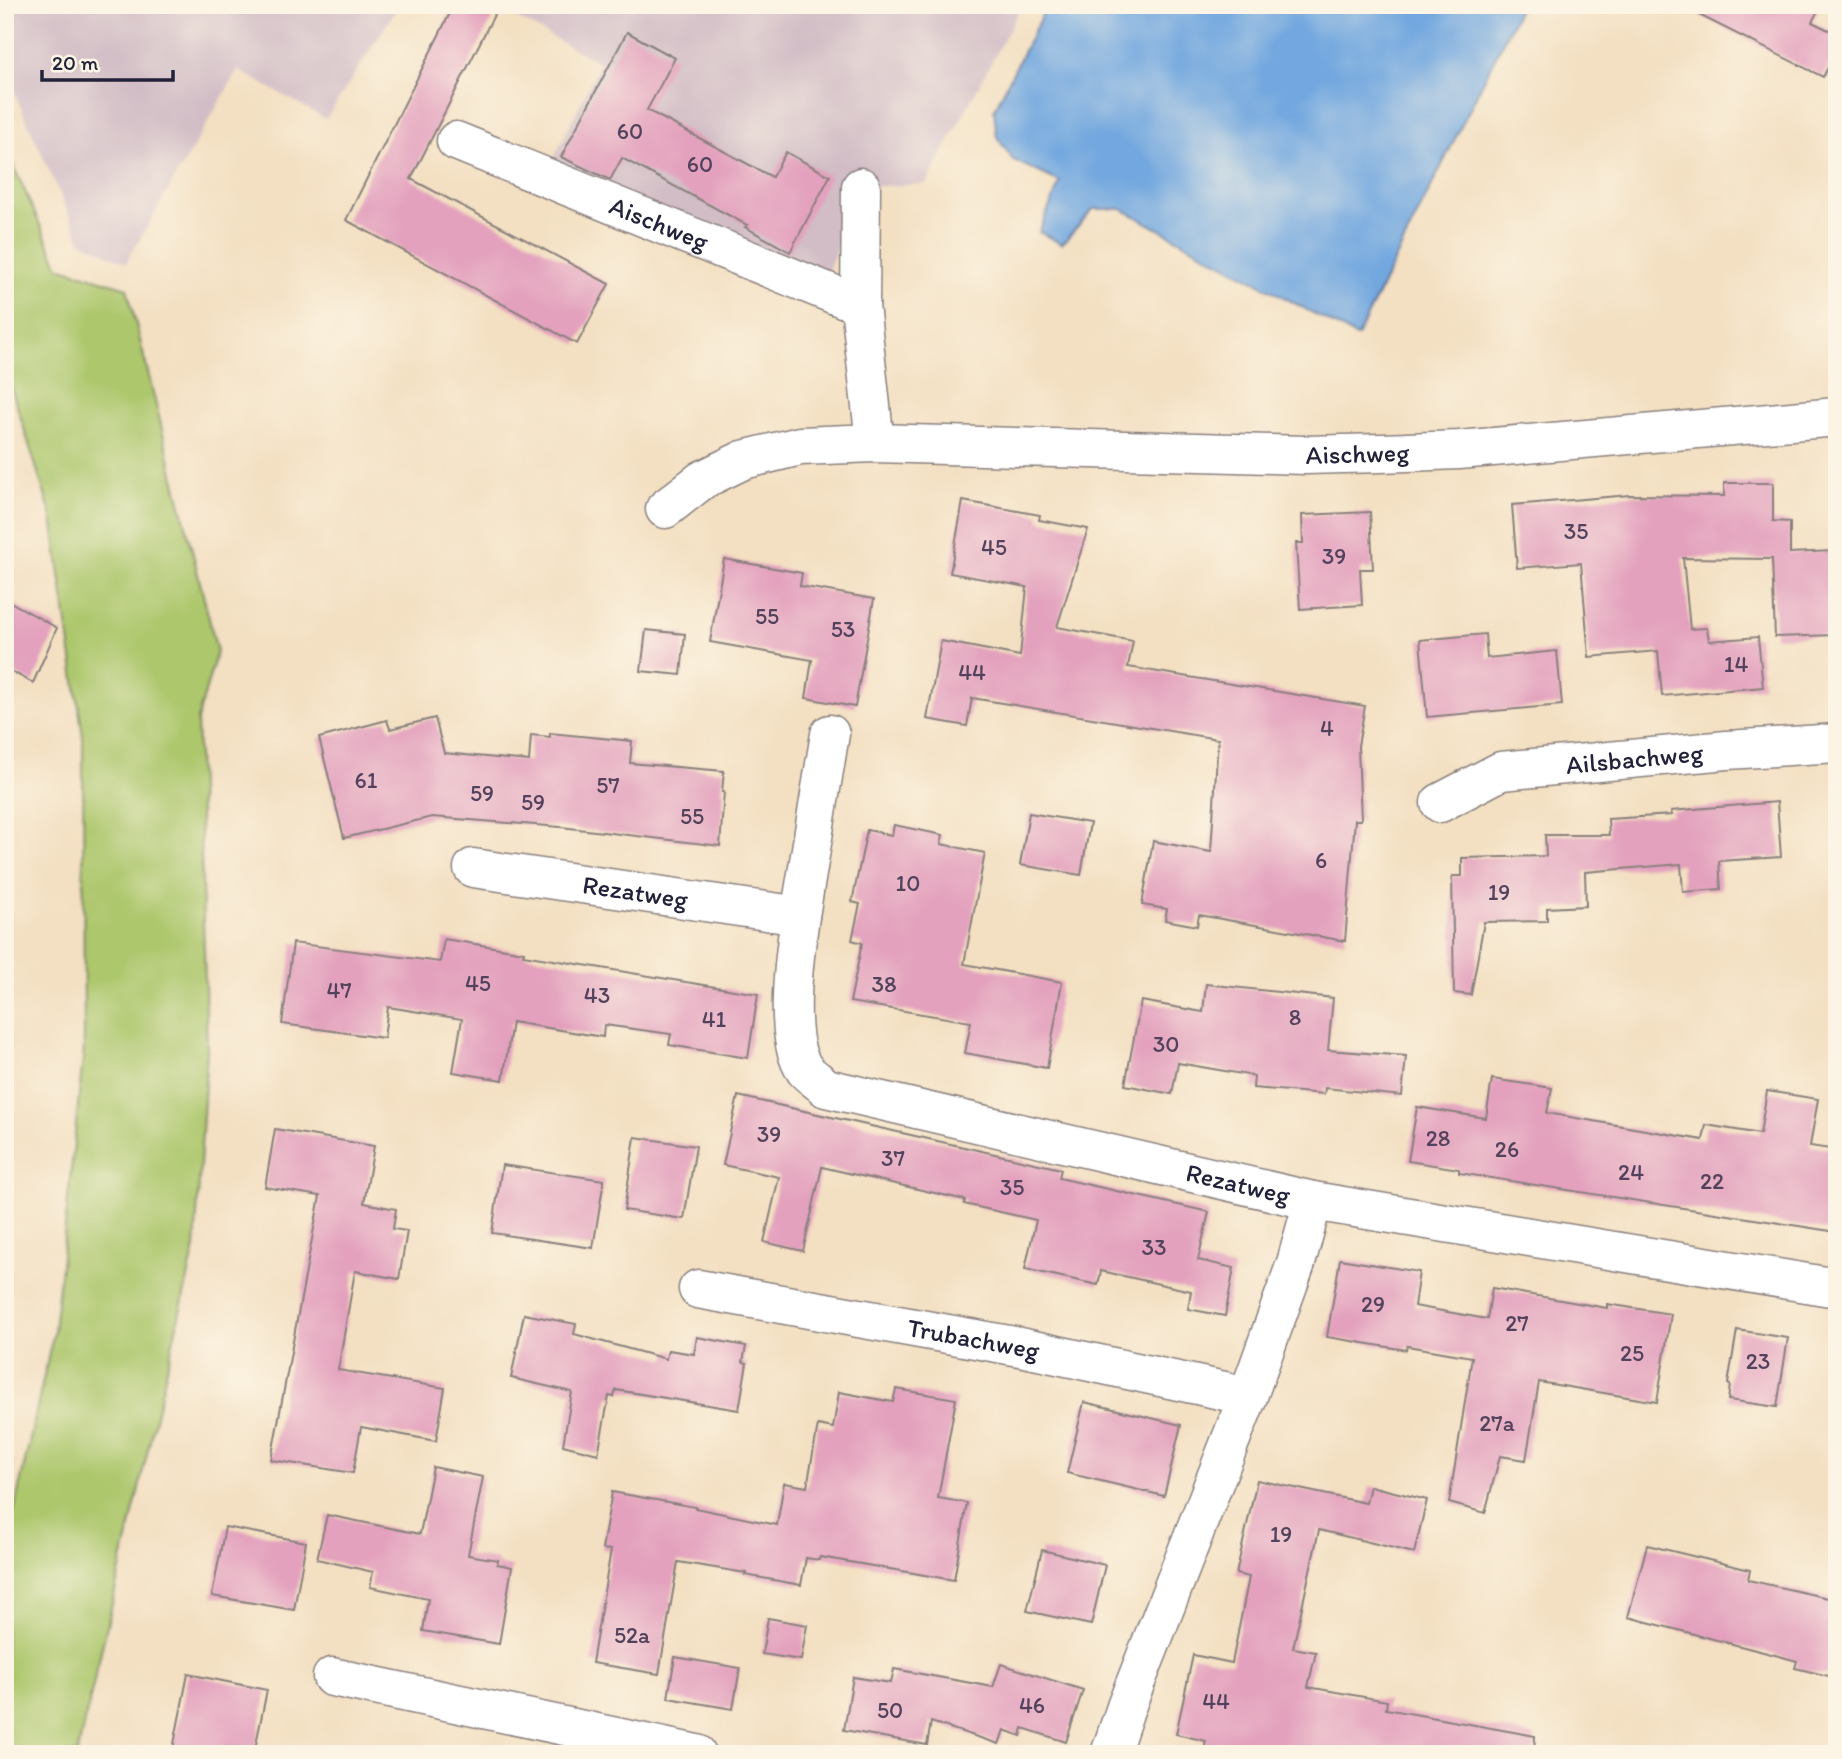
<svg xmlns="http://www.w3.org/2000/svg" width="1842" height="1759" viewBox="0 0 1842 1759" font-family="Itim,sans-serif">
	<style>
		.industrial { fill: #d2bdc6 }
		.green { fill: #adc76d; stroke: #687454; stroke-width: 2 }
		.water { fill: #72a7df; stroke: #4a648d; stroke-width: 2 }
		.building { fill: #e3a1bd }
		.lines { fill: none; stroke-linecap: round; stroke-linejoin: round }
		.minor-casing { stroke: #8a807e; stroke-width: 41 }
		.minor { stroke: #fff; stroke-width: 38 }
		.labels { text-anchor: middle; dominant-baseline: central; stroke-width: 7; stroke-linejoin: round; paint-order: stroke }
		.number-label { font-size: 23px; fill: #52425c }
		.street-label { font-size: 26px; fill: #22223b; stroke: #fcf5e5 }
	</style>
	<rect width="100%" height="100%" fill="#fcf5e5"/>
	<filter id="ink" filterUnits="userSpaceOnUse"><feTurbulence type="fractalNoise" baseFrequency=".0143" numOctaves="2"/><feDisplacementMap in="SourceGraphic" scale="14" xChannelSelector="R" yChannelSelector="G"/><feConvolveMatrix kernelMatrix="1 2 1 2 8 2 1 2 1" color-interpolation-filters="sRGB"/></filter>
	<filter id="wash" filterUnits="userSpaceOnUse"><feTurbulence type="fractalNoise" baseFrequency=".00686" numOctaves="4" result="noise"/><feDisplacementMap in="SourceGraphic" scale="28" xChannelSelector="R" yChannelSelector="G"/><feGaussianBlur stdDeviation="1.57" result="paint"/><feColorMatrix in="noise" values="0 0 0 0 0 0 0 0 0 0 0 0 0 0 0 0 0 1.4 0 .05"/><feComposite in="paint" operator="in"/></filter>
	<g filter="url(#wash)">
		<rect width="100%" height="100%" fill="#f3dfc1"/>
		<!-- industrial -->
		<path class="industrial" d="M 5,5 L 399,5 L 326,119 L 238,70 L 126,263 L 81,241 L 5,72 Z
			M 493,5 L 1022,5 L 926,184 L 861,187 L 823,283 L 551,164 L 600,63 Z"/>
		<!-- green -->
		<path class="green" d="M 5,147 L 59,267 L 127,288 L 217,651 L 197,720 L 207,1049 L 195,1248 L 77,1754 L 5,1754 L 5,1552 L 54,1331 L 84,1049 L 83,737 L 52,517 L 5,368 Z"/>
		<!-- water -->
		<path class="water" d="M 1047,5 L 1521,5 L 1357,337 L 1122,209 L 1093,209 L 1062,244 L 1039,232 L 1060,182 L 1013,160 L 997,137 L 994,110 Z"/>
		<g id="blocks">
			<!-- building -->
			<path class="building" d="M 454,5 L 499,5 L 411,179 L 609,284 L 577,344 L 346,220 Z
				M 1679,5 L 1821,5 L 1812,22 L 1837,34 L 1837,50 L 1823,77 Z
				M 627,32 L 675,58 L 647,110 L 772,177 L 786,152 L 830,176 L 790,252 L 745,227 L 747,225 L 622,158 L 610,180 L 561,157 Z
				M 1724,483 L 1773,483 L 1773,521 L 1790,522 L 1790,553 L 1834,551 L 1837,635 L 1775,637 L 1772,559 L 1683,558 L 1690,629 L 1707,628 L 1709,641 L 1758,637 L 1763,687 L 1662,696 L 1658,651 L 1589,657 L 1581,563 L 1517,568 L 1512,505 L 1630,495 L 1724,496 Z
				M 963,501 L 1040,515 L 1039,520 L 1088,529 L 1057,627 L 1133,641 L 1128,667 L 1365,706 L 1358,746 L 1361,820 L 1355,820 L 1345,941 L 1199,915 L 1197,926 L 1165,920 L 1167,909 L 1142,905 L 1153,841 L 1211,852 L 1218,739 L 972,698 L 967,726 L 927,719 L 941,641 L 1020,656 L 1027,587 L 950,573 Z
				M 1370,512 L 1373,569 L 1360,569 L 1362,605 L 1300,609 L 1296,543 L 1303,543 L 1302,515 Z
				M 724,559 L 802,573 L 800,586 L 874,599 L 855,707 L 806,698 L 812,660 L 710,642 Z
				M 5,599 L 57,628 L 33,683 L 5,668 Z
				M 646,630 L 685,634 L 681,675 L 641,671 Z
				M 1485,634 L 1487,658 L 1557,651 L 1562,705 L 1427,717 L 1420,640 Z
				M 435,718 L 444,753 L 529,761 L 531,735 L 550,737 L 550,733 L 632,741 L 630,763 L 724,771 L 722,792 L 724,792 L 720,846 L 561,827 L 432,817 L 344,838 L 319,738 L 387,720 L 390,729 Z
				M 1777,802 L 1781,857 L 1719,861 L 1721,889 L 1683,892 L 1681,864 L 1585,872 L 1586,906 L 1547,908 L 1547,921 L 1484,922 L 1471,995 L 1454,993 L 1452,876 L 1462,876 L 1462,858 L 1546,856 L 1545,835 L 1609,835 L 1608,819 L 1672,815 L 1671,811 Z
				M 1029,813 L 1090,823 L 1081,875 L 1020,865 Z
				M 894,825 L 943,835 L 941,844 L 985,853 L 964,964 L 1062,982 L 1047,1068 L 965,1053 L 971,1022 L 850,1002 L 862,943 L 852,940 L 860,904 L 852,902 L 867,830 L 892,835 Z
				M 444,939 L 524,952 L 523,955 L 758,994 L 748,1058 L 669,1045 L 671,1034 L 604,1025 L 603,1037 L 512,1022 L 503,1080 L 453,1072 L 462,1019 L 388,1007 L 384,1038 L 282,1024 L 293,943 L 440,962 Z
				M 1206,984 L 1333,998 L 1328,1050 L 1406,1056 L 1402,1096 L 1325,1088 L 1324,1094 L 1253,1088 L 1254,1076 L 1178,1063 L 1172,1094 L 1125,1085 L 1141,1001 L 1203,1012 Z
				M 1492,1079 L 1552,1088 L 1547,1113 L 1703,1140 L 1706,1125 L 1760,1134 L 1767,1091 L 1818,1099 L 1810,1146 L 1837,1150 L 1837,1232 L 1459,1173 L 1459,1169 L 1408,1161 L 1417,1107 L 1486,1118 Z
				M 738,1096 L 1061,1169 L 1059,1178 L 1209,1212 L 1198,1260 L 1234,1268 L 1225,1316 L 1188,1309 L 1191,1291 L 1101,1271 L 1098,1285 L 1025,1269 L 1036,1220 L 964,1204 L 965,1200 L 822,1167 L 803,1251 L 764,1242 L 779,1177 L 723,1165 Z
				M 275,1129 L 374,1146 L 364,1203 L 396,1209 L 393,1229 L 407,1231 L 399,1279 L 355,1271 L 338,1370 L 445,1388 L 436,1441 L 361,1427 L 353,1473 L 271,1460 L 320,1196 L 265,1187 Z
				M 635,1137 L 696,1146 L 684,1219 L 624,1210 Z
				M 502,1165 L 604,1180 L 593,1248 L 492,1233 Z
				M 1340,1259 L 1419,1272 L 1414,1306 L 1487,1319 L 1492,1288 L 1607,1308 L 1607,1304 L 1671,1314 L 1657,1402 L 1539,1382 L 1526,1460 L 1500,1456 L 1485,1513 L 1449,1503 L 1472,1357 L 1407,1346 L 1406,1350 L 1327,1337 Z
				M 524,1314 L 576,1324 L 574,1334 L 666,1359 L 668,1350 L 694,1354 L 697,1337 L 746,1346 L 743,1362 L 747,1363 L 739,1410 L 616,1390 L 614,1397 L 609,1396 L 598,1454 L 563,1445 L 572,1392 L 511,1378 Z
				M 1737,1330 L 1788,1338 L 1777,1407 L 1728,1400 L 1730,1385 L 1728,1384 Z
				M 896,1389 L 956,1399 L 938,1498 L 967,1503 L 954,1580 L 820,1557 L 819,1560 L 806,1558 L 801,1585 L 745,1575 L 746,1573 L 678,1562 L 659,1674 L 592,1663 L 611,1550 L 602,1549 L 612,1492 L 695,1507 L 695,1508 L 777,1525 L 784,1483 L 807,1487 L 818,1425 L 833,1428 L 839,1392 L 893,1402 Z
				M 1084,1402 L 1181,1425 L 1164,1496 L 1067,1473 Z
				M 433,1467 L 483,1477 L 468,1555 L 498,1560 L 497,1564 L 512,1567 L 499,1644 L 423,1631 L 428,1599 L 370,1587 L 373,1572 L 317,1559 L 327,1515 L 420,1534 Z
				M 1257,1480 L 1366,1503 L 1370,1486 L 1427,1500 L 1414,1553 L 1319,1530 L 1293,1648 L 1316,1652 L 1308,1687 L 1387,1701 L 1386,1709 L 1535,1736 L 1534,1754 L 1203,1754 L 1206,1741 L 1176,1734 L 1193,1655 L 1232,1663 L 1249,1577 L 1236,1574 Z
				M 225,1527 L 306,1542 L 294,1610 L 212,1596 Z
				M 1647,1545 L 1750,1570 L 1748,1580 L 1837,1600 L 1837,1678 L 1795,1668 L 1797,1661 L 1775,1655 L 1628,1617 Z
				M 1042,1550 L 1105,1565 L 1091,1625 L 1027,1611 Z
				M 768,1618 L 807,1625 L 801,1660 L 762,1654 Z
				M 675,1657 L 740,1668 L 733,1709 L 668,1698 Z
				M 1001,1664 L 1083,1690 L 1066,1742 L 1023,1728 L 1021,1736 L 1004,1730 L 999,1744 L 931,1722 L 927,1745 L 844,1730 L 853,1677 L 891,1683 L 894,1669 L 993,1687 Z
				M 188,1674 L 267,1690 L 254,1754 L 193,1754 L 173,1749 Z"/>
		</g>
	</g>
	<g filter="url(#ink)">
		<use href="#blocks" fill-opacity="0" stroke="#8a807e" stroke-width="2"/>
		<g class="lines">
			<!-- minor casing -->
			<g class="minor-casing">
				<g id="minor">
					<path id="s1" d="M 456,141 L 860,305"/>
					<path d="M 861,187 L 860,305 L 875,443"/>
					<path id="s2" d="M 665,509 L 702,480 L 743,460 L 800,446 L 875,443 L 1306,455 L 1381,453 L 1459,450 L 1837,417"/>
					<path id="s3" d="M 1440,803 L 1501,771 L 1727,750 L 1837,743"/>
					<path id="s4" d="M 473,868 L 800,916 C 795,953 782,1039 805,1070 C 810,1076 820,1082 826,1088 L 1313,1201 L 1837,1288"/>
					<path d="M 800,916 L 830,734"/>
					<path id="s5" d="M 698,1289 L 1020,1347 L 1248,1396"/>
					<path d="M 332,1677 L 697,1754"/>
					<path d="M 1110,1754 L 1126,1707 L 1248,1396 L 1296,1263 L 1313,1201"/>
				</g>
			</g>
			<!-- minor -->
			<use href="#minor" class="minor"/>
		</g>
	</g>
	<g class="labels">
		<!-- number labels -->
		<g class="number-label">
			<text x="630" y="131">60</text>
			<text x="700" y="164">60</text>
			<text x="1576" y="531">35</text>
			<text x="994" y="547">45</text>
			<text x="1334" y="556">39</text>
			<text x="767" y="616">55</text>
			<text x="843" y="629">53</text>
			<text x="1736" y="664">14</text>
			<text x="972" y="672">44</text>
			<text x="1327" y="728">4</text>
			<text x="366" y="780">61</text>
			<text x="608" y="785">57</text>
			<text x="482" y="793">59</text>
			<text x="533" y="802">59</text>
			<text x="692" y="816">55</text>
			<text x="1321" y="860">6</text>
			<text x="908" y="883">10</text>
			<text x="1499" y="892">19</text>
			<text x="478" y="983">45</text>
			<text x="884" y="984">38</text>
			<text x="339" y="990">47</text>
			<text x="597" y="995">43</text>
			<text x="1295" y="1017">8</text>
			<text x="714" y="1019">41</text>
			<text x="1166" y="1044">30</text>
			<text x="769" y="1134">39</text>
			<text x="1438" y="1138">28</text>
			<text x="1507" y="1149">26</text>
			<text x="893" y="1158">37</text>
			<text x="1631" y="1172">24</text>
			<text x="1712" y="1181">22</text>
			<text x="1012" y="1187">35</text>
			<text x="1154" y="1247">33</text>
			<text x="1373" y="1304">29</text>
			<text x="1517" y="1323">27</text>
			<text x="1632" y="1353">25</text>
			<text x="1758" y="1361">23</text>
			<text x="1497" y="1423">27a</text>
			<text x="1281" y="1534">19</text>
			<text x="632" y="1635">52a</text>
			<text x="1216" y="1701">44</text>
			<text x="1032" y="1705">46</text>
			<text x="890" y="1710">50</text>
		</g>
		<!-- street labels -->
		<g class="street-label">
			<text stroke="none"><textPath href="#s1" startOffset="219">Aischweg</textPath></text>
			<text stroke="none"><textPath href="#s2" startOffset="709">Aischweg</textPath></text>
			<text stroke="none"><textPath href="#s3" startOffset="203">Ailsbachweg</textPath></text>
			<text stroke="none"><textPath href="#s4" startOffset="164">Rezatweg</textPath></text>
			<text stroke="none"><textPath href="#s4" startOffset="938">Rezatweg</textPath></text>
			<text stroke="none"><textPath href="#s5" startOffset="280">Trubachweg</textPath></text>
		</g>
	</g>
	<!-- margin -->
	<rect width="1842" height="1759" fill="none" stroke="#fcf5e5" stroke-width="28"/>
	<!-- scale -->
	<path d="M42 70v10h131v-10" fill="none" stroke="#22223b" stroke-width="3.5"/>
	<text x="52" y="70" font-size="21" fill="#22223b" stroke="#fcf5e5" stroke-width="5" paint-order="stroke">20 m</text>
</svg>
